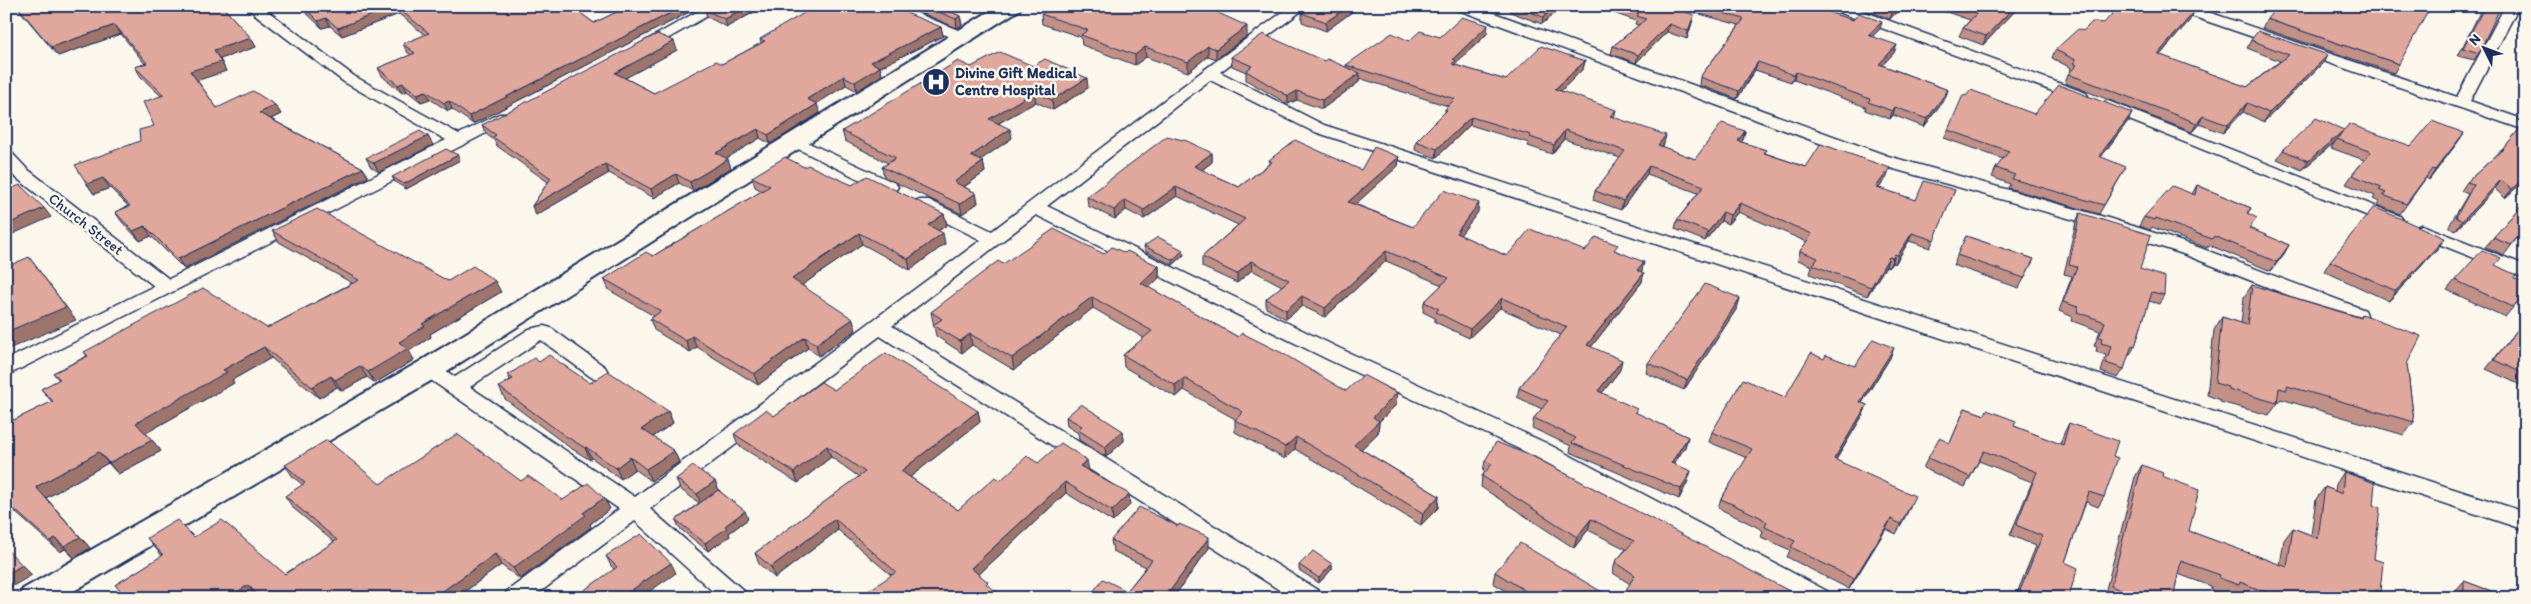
<svg xmlns="http://www.w3.org/2000/svg" width="2531" height="604" viewBox="0 0 2531 604" font-family="Itim,sans-serif">
	<style>
		.lines { fill: none; stroke-linecap: round; stroke-linejoin: round }
		.street-casing { stroke: #1b2f5e; stroke-width: 3 }
		.secondary-casing { stroke: #1b2f5e; stroke-width: 4 }
		.street { fill: #fbf7ec; fill-rule: evenodd }
		.secondary { fill: #fbf7ec; fill-rule: evenodd }
		.wall { fill: #c19086; stroke: #1b2f5e }
		.shaded-wall { fill: #9d756d; stroke: #1b2f5e }
		.building { fill: #e0a79c; stroke: #1b2f5e }
		.labels { text-anchor: middle; dominant-baseline: central; stroke-width: 5; stroke-linejoin: round; paint-order: stroke }
		.poi-label { font-size: 15px; font-weight: bold; fill: #1b2f5e; stroke: #fbf7ec; text-anchor: start }
		.street-label { font-size: 15px; fill: #1b2f5e; stroke: #fbf7ec }
	</style>
	<rect width="100%" height="100%" fill="#fbf7ec"/>
	<filter id="ink" filterUnits="userSpaceOnUse"><feTurbulence type="fractalNoise" baseFrequency=".02" numOctaves="2"/><feDisplacementMap in="SourceGraphic" scale="10" xChannelSelector="R" yChannelSelector="G"/><feConvolveMatrix kernelMatrix="1 2 1 2 8 2 1 2 1" color-interpolation-filters="sRGB"/></filter>
	<g filter="url(#ink)">
		<g class="lines">
			<!-- street casing -->
			<g class="street-casing">
				<path id="street" d="M 244,6 L 261,6 L 354,76 L 459,134 L 499,114 L 511,114 L 513,117 L 511,120 L 465,144 L 6,376 L 6,360 L 154,286 L 14,176 L 6,167 L 6,152 L 12,153 L 26,168 L 169,279 L 446,140 L 344,82 Z
					M 707,6 L 725,6 L 646,51 L 636,51 L 633,48 Z
					M 879,6 L 899,6 L 968,34 L 970,37 L 963,41 L 958,40 L 881,9 Z
					M 1291,6 L 1308,6 L 1220,72 L 1324,125 L 2525,512 L 2525,530 L 1312,131 L 1210,80 L 1047,206 L 1341,349 L 1546,443 L 1827,591 L 1830,598 L 1798,598 L 1532,455 L 1327,359 L 1036,215 L 892,326 L 1319,591 L 1322,598 L 1292,598 L 880,336 L 650,509 L 744,591 L 747,598 L 720,598 L 635,521 L 532,598 L 504,598 L 507,591 L 619,509 L 422,374 L 419,369 L 422,364 C 435,360 444,370 455,377 L 529,329 L 544,326 L 551,328 L 605,367 L 608,372 L 605,377 L 598,379 L 591,377 L 541,340 L 470,387 L 635,497 L 981,240 L 917,208 L 914,204 L 917,200 L 929,200 L 992,231 L 1204,70 Z
					M 1454,6 L 1475,6 L 1888,156 L 2108,218 L 2195,246 L 2365,310 L 2367,315 L 2365,320 L 2358,321 L 2351,320 L 2183,254 L 2096,226 L 1876,164 L 1456,9 Z
					M 1828,6 L 1849,6 L 2086,93 L 2088,96 L 2086,99 L 2074,99 L 1830,9 Z
					M 2169,6 L 2191,6 L 2457,97 L 2505,6 L 2519,6 L 2470,101 L 2525,120 L 2525,130 L 2171,9 Z
					M 2108,101 L 2400,216 L 2403,220 L 2400,224 L 2388,224 L 2102,109 L 2100,106 L 2102,103 Z
					M 794,136 L 895,183 L 898,187 L 895,191 L 883,191 L 788,144 L 786,141 Z
					M 2422,225 L 2525,265 L 2525,278 L 2416,235 L 2413,231 L 2416,227 Z"/>
			</g>
			<!-- secondary casing -->
			<g class="secondary-casing">
				<path id="secondary" d="M 998,6 L 1022,6 L 1019,10 L 439,376 L 62,598 L 18,598 L 23,589 L 419,362 Z"/>
			</g>
			<!-- street -->
			<use href="#street" class="street"/>
			<!-- secondary -->
			<use href="#secondary" class="secondary"/>
		</g>
		<!-- wall -->
		<path class="wall" d="M 16,6 L 222,6 L 251,38 L 256,47 L 220,59 L 226,71 L 197,80 L 217,108 L 275,105 L 281,114 L 271,119 L 363,168 L 368,177 L 184,269 L 151,236 L 140,241 L 122,222 L 115,212 L 128,206 L 110,188 L 94,194 L 87,184 L 140,141 L 154,126 L 161,96 L 141,77 L 135,67 L 145,64 L 121,34 L 58,56 Z
			M 299,6 L 571,6 L 594,23 L 629,6 L 701,6 L 473,124 L 452,109 L 448,111 L 430,99 L 421,102 L 407,91 L 402,93 L 382,76 L 378,68 L 411,55 L 407,52 L 403,44 L 425,35 L 399,14 L 342,36 L 330,26 L 322,28 Z
			M 765,6 L 727,27 L 707,17 L 705,10 Z
			M 905,6 L 938,6 L 960,16 L 962,25 L 957,28 Z
			M 1360,6 L 1326,31 L 1302,22 L 1302,13 Z
			M 1511,6 L 1564,6 L 1542,24 L 1510,12 Z
			M 1594,6 L 1817,6 L 1816,8 L 1880,29 L 1872,37 L 1894,53 L 1882,65 L 1948,90 L 1945,98 L 1924,127 L 1893,115 L 1890,119 L 1865,110 L 1866,107 L 1794,80 L 1791,82 L 1755,70 L 1737,99 L 1699,85 L 1700,77 L 1739,25 L 1689,11 L 1687,13 L 1694,15 L 1687,39 L 1667,32 L 1636,63 L 1611,54 L 1613,46 L 1639,25 L 1635,24 L 1636,21 Z
			M 1868,6 L 1903,6 L 1890,19 L 1866,10 Z
			M 1929,6 L 2016,6 L 2013,13 L 1983,45 L 1959,36 L 1963,28 L 1970,20 Z
			M 2483,6 L 2501,6 L 2479,53 L 2474,60 L 2458,56 Z
			M 1041,14 L 1247,36 L 1216,59 L 1208,56 L 1188,72 L 1146,57 L 1135,65 L 1082,45 L 1081,37 L 1042,24 Z
			M 2267,19 L 2399,64 L 2394,73 L 2262,28 Z
			M 2190,20 L 2160,55 L 2247,87 L 2280,61 L 2247,48 L 2251,40 L 2323,63 L 2264,122 L 2243,112 L 2223,133 L 2199,124 L 2192,132 L 2065,83 L 2068,74 L 2070,72 L 2069,72 L 2071,68 L 2052,58 L 2055,50 L 2083,31 L 2104,23 Z
			M 941,27 L 943,36 L 880,67 L 882,75 L 857,91 L 846,85 L 816,104 L 820,113 L 770,144 L 760,138 L 726,158 L 731,168 L 693,191 L 679,183 L 654,198 L 609,173 L 536,215 L 532,206 L 548,182 L 497,146 L 494,140 L 486,134 L 482,125 L 677,50 L 625,78 L 654,93 L 722,64 L 761,43 L 760,39 Z
			M 1487,34 L 1455,64 L 1455,65 L 1506,80 L 1585,61 L 1583,69 L 1561,91 L 1614,117 L 1664,144 L 1662,147 L 1695,159 L 1745,131 L 1743,140 L 1741,142 L 1766,150 L 1765,153 L 1806,167 L 1887,177 L 1879,188 L 1916,200 L 1955,190 L 1930,248 L 1909,241 L 1895,264 L 1892,263 L 1889,267 L 1886,266 L 1867,296 L 1810,274 L 1812,266 L 1798,260 L 1800,251 L 1807,242 L 1738,212 L 1728,224 L 1721,221 L 1705,241 L 1675,229 L 1677,220 L 1698,193 L 1647,174 L 1621,210 L 1593,200 L 1595,191 L 1620,158 L 1564,139 L 1552,154 L 1528,146 L 1529,143 L 1470,125 L 1436,158 L 1415,150 L 1416,141 L 1445,112 L 1445,109 L 1448,106 L 1359,78 L 1359,82 L 1322,109 L 1297,100 L 1288,104 L 1246,80 L 1246,72 L 1232,66 L 1231,57 L 1324,61 L 1346,68 L 1346,65 L 1409,41 L 1440,37 Z
			M 1033,66 L 1088,88 L 1053,110 L 1036,102 L 999,123 L 1012,138 L 980,160 L 983,162 L 985,172 L 964,187 L 976,193 L 978,203 L 962,214 L 884,177 L 882,167 L 888,163 L 845,141 L 842,131 L 971,67 Z
			M 2525,101 L 2525,110 L 2522,110 Z
			M 2132,113 L 2128,121 L 2101,157 L 2121,176 L 2099,214 L 2008,188 L 2010,184 L 1992,177 L 1996,168 L 2003,159 L 1944,138 L 1948,130 L 2034,114 Z
			M 2525,122 L 2525,180 L 2505,198 L 2495,189 L 2455,231 L 2449,226 L 2468,194 L 2461,191 L 2467,182 L 2503,149 Z
			M 2344,130 L 2411,146 L 2464,133 L 2429,180 L 2426,178 L 2400,214 L 2377,205 L 2379,202 L 2373,199 L 2375,196 L 2346,184 L 2352,175 L 2364,160 L 2331,148 L 2335,142 L 2302,170 L 2277,159 L 2283,150 Z
			M 433,145 L 379,172 L 371,167 L 366,158 Z
			M 1212,153 L 1212,162 L 1202,170 L 1239,187 L 1269,164 L 1269,160 L 1361,170 L 1399,157 L 1398,166 L 1355,204 L 1413,227 L 1478,212 L 1460,235 L 1507,256 L 1585,251 L 1617,251 L 1641,272 L 1642,282 L 1591,347 L 1620,370 L 1602,393 L 1636,413 L 1688,437 L 1685,447 L 1674,464 L 1688,481 L 1679,499 L 1570,452 L 1571,446 L 1532,428 L 1534,418 L 1542,409 L 1517,397 L 1519,388 L 1561,335 L 1500,308 L 1469,338 L 1435,322 L 1435,318 L 1423,312 L 1424,302 L 1442,285 L 1386,261 L 1325,317 L 1302,306 L 1286,319 L 1266,308 L 1266,299 L 1282,286 L 1252,270 L 1237,283 L 1202,267 L 1202,257 L 1238,225 L 1177,196 L 1144,219 L 1126,210 L 1115,219 L 1088,206 L 1087,197 Z
			M 460,160 L 406,189 L 395,182 L 392,177 Z
			M 804,167 L 852,185 L 944,214 L 947,225 L 938,231 L 945,244 L 910,270 L 862,244 L 802,285 L 856,330 L 819,356 L 808,348 L 758,385 L 697,347 L 690,352 L 654,330 L 650,319 L 654,316 L 609,290 L 604,279 L 653,256 L 762,191 L 755,187 L 752,177 Z
			M 2197,185 L 2251,208 L 2248,214 L 2250,229 L 2289,245 L 2271,271 L 2209,245 L 2207,248 L 2152,227 L 2150,230 L 2139,226 L 2144,217 L 2192,194 Z
			M 2525,201 L 2524,242 L 2517,238 L 2504,255 L 2485,247 L 2493,238 Z
			M 2080,213 L 2140,269 L 2164,295 L 2159,304 L 2149,301 L 2135,346 L 2129,356 L 2128,355 L 2124,369 L 2118,378 L 2101,372 L 2106,355 L 2096,352 L 2097,347 L 2094,346 L 2100,331 L 2072,321 L 2073,317 L 2059,311 L 2072,276 L 2064,274 L 2076,222 Z
			M 272,231 L 448,281 L 501,292 L 430,334 L 431,337 L 409,351 L 414,360 L 375,383 L 367,377 L 342,391 L 337,387 L 319,398 L 271,358 L 232,380 L 234,383 L 146,433 L 161,451 L 118,474 L 108,463 L 46,498 L 90,548 L 74,558 L 65,549 L 60,552 L 6,504 L 6,413 L 14,420 L 52,402 L 41,389 L 59,380 L 53,373 L 87,356 L 84,352 L 267,328 L 352,283 L 279,242 Z
			M 1966,236 L 2034,259 L 2019,288 L 1953,265 Z
			M 1144,246 L 1184,255 L 1173,265 L 1145,251 Z
			M 2438,248 L 2389,301 L 2324,271 L 2330,261 Z
			M 1104,254 L 1159,266 L 1159,278 L 1149,288 L 1238,337 L 1346,391 L 1396,405 L 1379,422 L 1378,433 L 1361,449 L 1439,496 L 1438,508 L 1421,525 L 1295,449 L 1285,459 L 1235,432 L 1235,419 L 1184,390 L 1176,397 L 1124,367 L 1123,355 L 1144,338 L 1093,308 L 1014,370 L 972,345 L 962,353 L 936,336 L 931,312 L 1003,264 Z
			M 2495,265 L 2525,293 L 2505,317 L 2447,290 L 2455,280 Z
			M 2252,285 L 2360,317 L 2362,314 L 2407,364 L 2414,422 L 2404,435 L 2281,399 L 2269,415 L 2220,402 L 2220,400 L 2207,395 L 2214,330 L 2222,317 L 2241,323 L 2244,297 Z
			M 1740,298 L 1737,308 L 1684,390 L 1646,373 L 1648,363 Z
			M 2522,324 L 2525,325 L 2525,387 L 2486,369 Z
			M 1890,358 L 1862,403 L 1867,405 L 1863,415 L 1836,460 L 1911,506 L 1896,534 L 1886,529 L 1849,589 L 1787,557 L 1790,550 L 1761,537 L 1763,531 L 1757,527 L 1718,508 L 1721,499 L 1747,458 L 1709,442 L 1712,432 L 1785,397 L 1824,359 L 1855,366 Z
			M 539,362 L 590,383 L 668,411 L 673,423 L 653,437 L 674,451 L 679,462 L 651,481 L 635,469 L 621,479 L 592,458 L 590,460 L 569,447 L 505,399 L 499,387 L 510,380 L 508,375 Z
			M 834,390 L 978,411 L 980,422 L 910,477 L 958,510 L 1001,480 L 1038,463 L 1089,471 L 1130,505 L 1113,522 L 1066,493 L 979,574 L 891,575 L 838,530 L 775,578 L 759,564 L 755,553 L 859,477 L 831,457 L 798,483 L 738,445 L 734,434 Z
			M 1965,408 L 1985,415 L 1987,410 L 2014,426 L 2060,444 L 2064,433 L 2069,423 L 2113,456 L 2104,497 L 2098,507 L 2086,502 L 2065,562 L 2068,598 L 2015,598 L 2036,546 L 2010,535 L 2032,482 L 1979,461 L 1965,487 L 1923,468 L 1928,458 L 1950,443 Z
			M 1066,417 L 1123,431 L 1124,441 L 1106,457 L 1079,440 L 1078,433 L 1067,426 Z
			M 1485,461 L 1797,595 L 1630,584 L 1613,573 L 1615,562 L 1626,549 L 1588,530 L 1574,548 L 1481,487 L 1482,476 L 1485,472 L 1483,471 Z
			M 285,465 L 380,484 L 521,481 L 563,500 L 604,498 L 610,509 L 590,524 L 591,527 L 520,579 L 501,565 L 456,598 L 258,598 L 257,597 L 255,598 L 127,598 L 115,585 L 162,556 L 147,538 L 194,537 L 285,574 L 334,542 L 293,508 L 285,496 L 303,485 L 293,477 Z
			M 2142,465 L 2162,476 L 2189,531 L 2280,565 L 2284,540 L 2293,528 L 2311,535 L 2316,499 L 2325,487 L 2335,491 L 2336,484 L 2344,472 L 2373,505 L 2374,559 L 2380,592 L 2375,598 L 2242,598 L 2232,594 L 2231,597 L 2211,590 L 2211,586 L 2178,574 L 2173,598 L 2104,597 L 2135,477 Z
			M 676,479 L 715,481 L 719,490 L 748,519 L 729,533 L 730,536 L 708,551 L 679,528 L 676,520 L 699,503 L 680,489 Z
			M 1111,540 L 1209,548 L 1173,598 L 1088,598 L 1127,591 L 1146,567 L 1113,551 Z
			M 606,556 L 676,573 L 614,569 L 611,566 Z
			M 1332,564 L 1332,569 L 1319,583 L 1299,570 L 1299,565 Z
			M 1495,572 L 1612,598 L 1518,598 L 1493,583 Z
			M 2464,581 L 2510,598 L 2455,598 L 2455,591 Z"/>
		<!-- shaded-wall -->
		<path class="shaded-wall" d="M 395,6 L 399,14 L 342,36 L 338,28 Z
			M 684,6 L 701,6 L 473,124 L 469,116 Z
			M 748,6 L 765,6 L 727,27 L 725,19 Z
			M 1349,6 L 1360,6 L 1326,31 L 1326,22 Z
			M 1556,6 L 1564,6 L 1542,24 L 1543,17 Z
			M 1688,6 L 1690,6 L 1689,11 L 1681,19 L 1683,11 Z
			M 1898,6 L 1903,6 L 1890,19 L 1893,10 Z
			M 2015,6 L 2016,6 L 2013,13 L 1983,45 L 1986,36 Z
			M 2194,12 L 2190,20 L 2154,62 L 2158,54 Z
			M 1694,15 L 1692,23 L 1687,39 L 1688,31 Z
			M 960,16 L 962,25 L 957,28 L 956,19 Z
			M 326,18 L 330,26 L 322,28 L 318,21 Z
			M 1882,22 L 1880,29 L 1866,43 L 1868,35 Z
			M 1669,24 L 1667,32 L 1636,63 L 1638,55 Z
			M 115,25 L 121,34 L 58,56 L 51,47 Z
			M 1488,25 L 1487,34 L 1455,64 L 1455,68 L 1451,72 L 1453,59 Z
			M 1247,26 L 1247,36 L 1216,59 L 1216,49 Z
			M 941,27 L 943,36 L 880,67 L 882,75 L 857,91 L 855,82 L 871,62 Z
			M 251,38 L 256,47 L 220,59 L 226,71 L 196,81 L 190,71 L 214,50 Z
			M 674,41 L 677,50 L 618,82 L 615,73 Z
			M 1897,45 L 1894,53 L 1876,72 L 1879,64 Z
			M 1208,46 L 1208,56 L 1188,72 L 1188,62 Z
			M 1145,47 L 1146,57 L 1135,65 L 1135,55 Z
			M 2328,55 L 2323,63 L 2264,122 L 2269,113 Z
			M 1585,61 L 1583,69 L 1554,98 L 1555,89 Z
			M 1758,62 L 1755,70 L 1737,99 L 1739,91 Z
			M 1796,72 L 1794,80 L 1791,82 L 1794,75 Z
			M 1360,73 L 1359,82 L 1322,109 L 1322,100 Z
			M 844,76 L 846,85 L 810,108 L 807,99 Z
			M 1087,78 L 1088,88 L 1053,110 L 1052,100 Z
			M 403,83 L 407,91 L 402,93 L 398,85 Z
			M 1948,90 L 1945,98 L 1924,127 L 1927,119 Z
			M 426,91 L 430,99 L 421,102 L 417,94 Z
			M 1297,91 L 1297,100 L 1288,104 L 1288,96 Z
			M 1034,92 L 1036,102 L 990,128 L 989,119 Z
			M 449,101 L 452,109 L 448,111 L 444,103 Z
			M 2247,103 L 2243,112 L 2223,133 L 2228,125 Z
			M 817,104 L 820,113 L 770,144 L 768,135 Z
			M 275,105 L 281,114 L 264,122 L 259,113 Z
			M 1895,107 L 1893,115 L 1890,119 L 1892,111 Z
			M 1616,110 L 1614,118 L 1610,116 Z
			M 2132,113 L 2128,121 L 2095,165 L 2099,156 Z
			M 2203,116 L 2199,124 L 2192,132 L 2197,123 Z
			M 1471,117 L 1470,125 L 1436,158 L 1437,149 Z
			M 758,129 L 760,138 L 719,163 L 716,153 Z
			M 1010,129 L 1012,138 L 972,166 L 971,156 Z
			M 1565,130 L 1564,139 L 1552,154 L 1554,145 Z
			M 1745,131 L 1743,140 L 1736,149 L 1738,141 Z
			M 2343,131 L 2335,142 L 2302,170 L 2308,161 Z
			M 2464,133 L 2458,142 L 2429,180 L 2435,170 Z
			M 1666,135 L 1664,144 L 1656,154 L 1658,145 Z
			M 428,136 L 433,145 L 379,172 L 374,163 Z
			M 1212,153 L 1212,162 L 1195,175 L 1194,166 Z
			M 458,155 L 460,160 L 406,189 L 404,184 Z
			M 1399,157 L 1398,166 L 1348,211 L 1348,202 Z
			M 728,159 L 731,168 L 693,191 L 690,182 Z
			M 983,162 L 985,172 L 956,192 L 954,182 Z
			M 605,164 L 609,173 L 536,215 L 532,206 Z
			M 1649,166 L 1647,174 L 1621,210 L 1623,201 Z
			M 363,168 L 368,177 L 184,269 L 178,259 Z
			M 1890,168 L 1887,177 L 1873,196 L 1876,187 Z
			M 676,174 L 679,183 L 654,198 L 651,189 Z
			M 2525,177 L 2525,180 L 2505,198 L 2512,189 Z
			M 103,178 L 110,188 L 94,194 L 87,184 Z
			M 2501,180 L 2495,189 L 2455,231 L 2462,221 Z
			M 1176,187 L 1177,196 L 1144,219 L 1144,210 Z
			M 976,193 L 978,203 L 962,214 L 960,204 Z
			M 1125,200 L 1126,210 L 1115,219 L 1114,210 Z
			M 1479,203 L 1478,212 L 1455,242 L 1456,233 Z
			M 1740,203 L 1738,212 L 1728,224 L 1730,215 Z
			M 44,208 L 51,217 L 6,237 L 6,225 Z
			M 1723,212 L 1721,221 L 1705,241 L 1708,232 Z
			M 944,214 L 947,225 L 930,236 L 928,225 Z
			M 145,226 L 151,236 L 140,241 L 133,231 Z
			M 859,233 L 862,244 L 795,290 L 792,279 Z
			M 943,233 L 945,244 L 910,270 L 908,259 Z
			M 1912,233 L 1909,241 L 1895,264 L 1898,255 Z
			M 2445,238 L 2438,248 L 2389,301 L 2396,291 Z
			M 2289,245 L 2284,254 L 2271,271 L 2277,262 Z
			M 1183,250 L 1184,255 L 1173,265 L 1173,260 Z
			M 1386,251 L 1386,261 L 1325,317 L 1325,308 Z
			M 1895,254 L 1892,263 L 1889,267 L 1893,258 Z
			M 29,257 L 76,320 L 6,350 L 6,332 Z
			M 1889,257 L 1886,266 L 1867,296 L 1871,287 Z
			M 1251,261 L 1252,270 L 1237,283 L 1237,274 Z
			M 1644,262 L 1642,271 L 1635,279 L 1637,270 Z
			M 1159,266 L 1159,278 L 1142,295 L 1141,283 Z
			M 1644,273 L 1642,282 L 1585,355 L 1587,345 Z
			M 495,281 L 501,292 L 430,334 L 431,337 L 409,351 L 414,360 L 375,383 L 368,372 L 399,342 L 422,324 Z
			M 1302,296 L 1302,306 L 1286,319 L 1286,310 Z
			M 1092,297 L 1093,308 L 1014,370 L 1012,358 Z
			M 1502,298 L 1500,308 L 1469,338 L 1470,329 Z
			M 1740,298 L 1737,308 L 1684,390 L 1687,380 Z
			M 853,319 L 856,330 L 819,356 L 816,344 Z
			M 970,334 L 972,345 L 962,353 L 960,341 Z
			M 692,336 L 697,347 L 690,352 L 686,341 Z
			M 805,337 L 808,348 L 758,385 L 754,374 Z
			M 264,347 L 271,358 L 232,380 L 234,383 L 144,434 L 136,423 L 223,370 Z
			M 1894,348 L 1890,358 L 1856,412 L 1860,402 Z
			M 1622,360 L 1620,370 L 1596,401 L 1598,391 Z
			M 360,366 L 367,377 L 342,391 L 335,380 Z
			M 331,376 L 337,387 L 319,398 L 312,387 Z
			M 1184,378 L 1184,390 L 1176,397 L 1175,385 Z
			M 1397,393 L 1396,405 L 1379,422 L 1378,433 L 1353,457 L 1354,445 L 1373,417 Z
			M 1867,405 L 1863,415 L 1830,469 L 1834,459 Z
			M 668,411 L 673,423 L 647,441 L 642,429 Z
			M 978,411 L 980,422 L 904,482 L 901,471 Z
			M 1123,431 L 1124,441 L 1106,457 L 1105,447 Z
			M 1296,437 L 1295,449 L 1285,459 L 1285,447 Z
			M 1688,437 L 1685,447 L 1668,472 L 1671,463 Z
			M 152,440 L 161,451 L 118,474 L 109,463 Z
			M 827,446 L 831,457 L 798,483 L 794,472 Z
			M 586,447 L 592,458 L 590,460 L 585,448 Z
			M 674,451 L 679,462 L 651,481 L 646,469 Z
			M 99,452 L 108,463 L 46,498 L 90,548 L 74,558 L 64,546 L 36,487 Z
			M 630,457 L 635,469 L 621,479 L 616,468 Z
			M 1087,460 L 1089,471 L 1080,466 Z
			M 1691,471 L 1688,481 L 1679,499 L 1681,489 Z
			M 715,481 L 719,491 L 701,504 L 697,494 Z
			M 1065,482 L 1066,493 L 974,579 L 971,568 Z
			M 1129,494 L 1130,505 L 1113,522 L 1112,511 Z
			M 1439,496 L 1438,508 L 1421,525 L 1423,513 Z
			M 604,498 L 610,509 L 590,524 L 591,527 L 520,579 L 513,568 L 583,513 Z
			M 745,511 L 748,519 L 729,533 L 730,536 L 708,551 L 705,543 L 725,526 Z
			M 835,519 L 838,530 L 775,578 L 771,567 Z
			M 1591,519 L 1588,530 L 1574,548 L 1577,537 Z
			M 1891,519 L 1886,529 L 1849,589 L 1854,579 Z
			M 1209,537 L 1209,548 L 1173,598 L 1165,598 Z
			M 55,538 L 65,549 L 60,552 L 50,541 Z
			M 495,554 L 501,565 L 456,598 L 433,598 Z
			M 671,563 L 676,573 L 640,598 L 620,598 Z
			M 1332,564 L 1332,569 L 1319,583 L 1319,578 Z
			M 22,565 L 32,575 L 6,590 L 6,575 Z
			M 248,585 L 257,597 L 255,598 L 229,598 Z"/>
		<!-- building -->
		<path class="building" d="M 17,6 L 222,6 L 251,38 L 214,50 L 221,62 L 190,71 L 217,108 L 253,91 L 275,105 L 259,113 L 363,168 L 178,259 L 145,226 L 133,231 L 115,212 L 130,206 L 103,178 L 87,184 L 75,165 L 140,141 L 139,130 L 154,126 L 143,102 L 164,95 L 135,67 L 147,63 L 115,25 L 51,47 Z
			M 303,6 L 571,6 L 594,23 L 629,6 L 684,6 L 469,116 L 449,101 L 444,103 L 426,91 L 417,94 L 403,83 L 398,85 L 378,68 L 415,53 L 403,44 L 429,33 L 395,6 L 338,28 L 326,18 L 318,21 Z
			M 711,6 L 748,6 L 725,19 L 705,10 Z
			M 816,6 L 889,6 L 941,27 L 871,62 L 880,67 L 855,82 L 844,76 L 807,99 L 817,104 L 768,135 L 758,129 L 716,153 L 728,159 L 690,182 L 676,174 L 651,189 L 605,164 L 532,206 L 551,178 L 493,137 L 496,135 L 482,125 L 657,34 L 674,41 L 615,73 L 654,93 L 716,61 L 722,64 L 765,41 L 760,39 Z
			M 924,6 L 938,6 L 960,16 L 956,19 Z
			M 1052,6 L 1203,6 L 1247,26 L 1216,49 L 1208,46 L 1188,62 L 1145,47 L 1135,55 L 1081,35 L 1088,30 L 1041,14 Z
			M 1312,6 L 1349,6 L 1326,22 L 1302,13 Z
			M 1515,6 L 1556,6 L 1543,17 Z
			M 1617,6 L 1688,6 L 1683,11 L 1694,15 L 1688,31 L 1669,24 L 1638,55 L 1613,46 L 1646,19 L 1637,16 L 1639,14 Z
			M 1699,6 L 1813,6 L 1812,7 L 1853,20 L 1859,13 L 1882,22 L 1868,35 L 1897,45 L 1879,64 L 1948,90 L 1927,119 L 1895,107 L 1892,111 L 1868,102 L 1870,99 L 1796,72 L 1794,75 L 1758,62 L 1739,91 L 1700,77 L 1744,19 Z
			M 1882,6 L 1898,6 L 1893,10 Z
			M 1958,6 L 2015,6 L 1986,36 L 1963,28 L 1977,13 Z
			M 2119,6 L 2180,6 L 2194,12 L 2158,54 L 2247,87 L 2289,55 L 2251,40 L 2258,31 L 2328,55 L 2269,113 L 2247,103 L 2228,125 L 2203,116 L 2197,123 L 2068,74 L 2077,65 L 2073,63 L 2076,60 L 2055,50 L 2078,29 L 2083,31 L 2092,22 L 2104,23 Z
			M 2277,6 L 2351,6 L 2365,10 L 2367,6 L 2431,6 L 2399,64 L 2267,19 Z
			M 2485,6 L 2501,6 L 2479,53 L 2463,48 Z
			M 1462,17 L 1488,25 L 1453,59 L 1456,60 L 1452,64 L 1506,80 L 1541,46 L 1585,61 L 1555,89 L 1616,110 L 1610,116 L 1666,135 L 1658,145 L 1695,159 L 1722,123 L 1745,131 L 1738,141 L 1766,150 L 1764,153 L 1806,167 L 1821,144 L 1890,168 L 1876,187 L 1916,200 L 1924,181 L 1955,190 L 1934,240 L 1912,233 L 1898,255 L 1895,254 L 1893,258 L 1889,257 L 1871,287 L 1813,265 L 1818,258 L 1800,251 L 1812,234 L 1740,203 L 1730,215 L 1723,212 L 1708,232 L 1677,220 L 1704,186 L 1649,166 L 1623,201 L 1595,191 L 1625,151 L 1565,130 L 1554,145 L 1530,137 L 1531,135 L 1471,117 L 1437,149 L 1416,141 L 1447,110 L 1445,109 L 1455,99 L 1346,65 L 1392,33 L 1409,41 L 1420,31 L 1440,37 Z
			M 1263,34 L 1324,61 L 1327,59 L 1360,73 L 1322,100 L 1297,91 L 1288,96 L 1246,71 L 1252,66 L 1231,57 Z
			M 1000,52 L 1033,66 L 1045,59 L 1087,78 L 1052,100 L 1034,92 L 989,119 L 1010,129 L 971,156 L 983,162 L 954,182 L 976,193 L 960,204 L 882,167 L 896,158 L 842,131 L 958,61 L 971,67 Z
			M 2059,85 L 2132,113 L 2099,156 L 2126,167 L 2104,205 L 2012,179 L 2015,175 L 1996,168 L 2009,151 L 1948,130 L 1963,95 L 1966,96 L 1971,90 L 2034,114 Z
			M 2316,118 L 2344,130 L 2349,124 L 2411,146 L 2432,121 L 2464,133 L 2435,170 L 2432,169 L 2406,204 L 2383,195 L 2386,193 L 2379,190 L 2381,187 L 2352,175 L 2371,152 L 2337,139 L 2343,131 L 2308,161 L 2283,150 Z
			M 2525,122 L 2525,177 L 2512,189 L 2501,180 L 2462,221 L 2456,217 L 2474,184 L 2467,182 L 2503,149 Z
			M 420,131 L 428,136 L 374,163 L 366,158 Z
			M 1167,136 L 1187,141 L 1212,153 L 1194,166 L 1239,187 L 1272,162 L 1269,160 L 1295,140 L 1361,170 L 1374,147 L 1399,157 L 1348,202 L 1413,227 L 1444,190 L 1479,203 L 1456,233 L 1507,256 L 1530,229 L 1585,251 L 1596,237 L 1618,245 L 1614,250 L 1644,262 L 1637,270 L 1644,273 L 1587,345 L 1622,360 L 1598,391 L 1637,409 L 1635,412 L 1688,437 L 1671,463 L 1691,471 L 1681,489 L 1572,443 L 1576,438 L 1534,418 L 1548,401 L 1519,388 L 1567,327 L 1502,298 L 1470,329 L 1436,312 L 1439,309 L 1424,302 L 1449,278 L 1386,251 L 1325,308 L 1302,296 L 1286,310 L 1266,299 L 1289,280 L 1251,261 L 1237,274 L 1202,257 L 1245,219 L 1176,187 L 1144,210 L 1125,200 L 1114,210 L 1087,197 Z
			M 446,149 L 458,155 L 404,184 L 392,177 Z
			M 785,157 L 804,167 L 808,165 L 852,185 L 867,176 L 944,214 L 928,225 L 943,233 L 908,259 L 859,233 L 792,279 L 853,319 L 816,344 L 805,337 L 754,374 L 692,336 L 686,341 L 650,319 L 661,311 L 604,279 L 646,252 L 653,256 L 770,186 L 752,177 Z
			M 20,185 L 44,208 L 6,225 L 6,191 Z
			M 2197,185 L 2251,208 L 2247,213 L 2257,218 L 2249,228 L 2289,245 L 2277,262 L 2214,236 L 2212,239 L 2156,218 L 2155,220 L 2144,217 L 2172,186 L 2195,195 Z
			M 2525,201 L 2525,229 L 2524,229 L 2511,245 L 2493,238 Z
			M 2374,207 L 2445,238 L 2396,291 L 2330,261 Z
			M 317,209 L 448,281 L 473,266 L 495,281 L 422,324 L 425,326 L 399,342 L 407,349 L 368,372 L 360,366 L 335,380 L 331,376 L 312,387 L 264,347 L 223,370 L 227,372 L 136,423 L 152,440 L 109,463 L 99,452 L 36,487 L 80,537 L 64,546 L 55,538 L 50,541 L 6,502 L 6,413 L 14,420 L 53,401 L 41,389 L 60,379 L 53,373 L 88,356 L 84,352 L 203,288 L 267,328 L 359,280 L 272,231 Z
			M 2080,213 L 2151,235 L 2140,269 L 2165,277 L 2164,295 L 2152,292 L 2135,346 L 2132,345 L 2124,369 L 2106,363 L 2111,346 L 2101,343 L 2102,338 L 2099,337 L 2105,322 L 2077,312 L 2078,307 L 2063,302 L 2077,267 L 2069,265 Z
			M 1054,229 L 1104,254 L 1112,247 L 1125,253 L 1127,251 L 1159,266 L 1141,283 L 1238,337 L 1242,333 L 1282,353 L 1346,391 L 1363,375 L 1397,393 L 1373,417 L 1379,421 L 1354,445 L 1439,496 L 1423,513 L 1296,437 L 1285,447 L 1235,420 L 1243,412 L 1184,378 L 1175,385 L 1123,355 L 1152,331 L 1092,297 L 1012,358 L 970,334 L 960,341 L 933,325 L 942,319 L 931,312 L 998,261 L 1003,264 Z
			M 1966,236 L 2034,259 L 2024,278 L 1957,255 Z
			M 1158,237 L 1183,250 L 1173,260 L 1144,246 Z
			M 2482,250 L 2501,258 L 2495,265 L 2516,275 L 2514,278 L 2525,283 L 2525,293 L 2513,307 L 2455,280 Z
			M 29,257 L 66,307 L 6,332 L 6,267 Z
			M 1705,284 L 1740,298 L 1687,380 L 1648,363 Z
			M 2252,285 L 2361,318 L 2362,314 L 2421,336 L 2407,364 L 2414,422 L 2287,386 L 2287,390 L 2279,388 L 2277,403 L 2228,389 L 2228,387 L 2215,383 L 2222,317 L 2247,325 Z
			M 2522,324 L 2525,325 L 2525,374 L 2494,360 Z
			M 1873,339 L 1894,348 L 1860,402 L 1867,405 L 1834,459 L 1915,496 L 1901,524 L 1891,519 L 1854,579 L 1791,547 L 1795,541 L 1765,527 L 1767,522 L 1760,517 L 1721,499 L 1752,449 L 1712,432 L 1743,379 L 1785,397 L 1811,353 L 1824,359 L 1826,355 L 1855,366 Z
			M 886,353 L 978,411 L 901,471 L 958,510 L 995,477 L 1001,480 L 1027,456 L 1038,463 L 1061,443 L 1087,460 L 1080,466 L 1129,494 L 1112,511 L 1065,482 L 971,568 L 988,582 L 986,584 L 1006,598 L 858,598 L 896,572 L 835,519 L 771,567 L 755,553 L 865,472 L 827,446 L 794,472 L 734,434 L 766,410 L 774,416 L 821,382 L 834,390 Z
			M 549,355 L 590,383 L 608,371 L 668,411 L 642,429 L 674,451 L 646,469 L 630,457 L 616,468 L 586,447 L 585,448 L 564,435 L 499,387 L 513,379 L 508,375 L 534,358 L 539,362 Z
			M 1081,404 L 1123,431 L 1105,447 L 1078,430 L 1082,426 L 1066,417 Z
			M 1965,408 L 1985,415 L 1987,410 L 2016,421 L 2014,426 L 2063,445 L 2069,423 L 2118,441 L 2113,456 L 2118,458 L 2104,497 L 2089,492 L 2065,562 L 2078,568 L 2068,598 L 2017,598 L 2042,536 L 2016,525 L 2037,472 L 1984,451 L 1970,477 L 1928,458 L 1939,438 L 1950,443 Z
			M 457,434 L 521,481 L 528,476 L 563,500 L 588,483 L 604,498 L 583,513 L 586,515 L 513,568 L 495,554 L 433,598 L 261,598 L 248,585 L 229,598 L 129,598 L 115,585 L 163,555 L 147,538 L 177,520 L 194,537 L 222,520 L 285,574 L 337,540 L 285,496 L 305,483 L 285,465 L 327,440 L 380,484 Z
			M 1496,442 L 1534,457 L 1797,595 L 1796,598 L 1621,598 L 1635,575 L 1615,562 L 1634,541 L 1591,519 L 1577,537 L 1482,476 L 1492,464 L 1485,461 Z
			M 2142,465 L 2163,473 L 2162,476 L 2199,490 L 2189,531 L 2287,567 L 2293,528 L 2318,538 L 2325,487 L 2342,494 L 2344,472 L 2375,483 L 2373,505 L 2380,508 L 2374,559 L 2383,562 L 2380,592 L 2376,590 L 2375,598 L 2278,598 L 2278,597 L 2240,582 L 2239,585 L 2219,578 L 2220,575 L 2181,561 L 2173,598 L 2139,598 L 2111,586 Z
			M 693,466 L 715,481 L 697,494 L 676,479 Z
			M 718,490 L 745,511 L 725,526 L 727,528 L 705,543 L 676,520 Z
			M 1139,507 L 1178,526 L 1179,524 L 1209,537 L 1165,598 L 1088,598 L 1103,579 L 1127,591 L 1152,560 L 1111,540 Z
			M 641,534 L 671,563 L 620,598 L 573,598 L 617,567 L 606,556 Z
			M 1520,543 L 1612,598 L 1537,598 L 1495,572 Z
			M 6,548 L 22,565 L 6,575 Z
			M 1313,551 L 1332,564 L 1319,578 L 1299,565 Z
			M 2464,581 L 2510,598 L 2464,598 Z
			M 693,591 L 702,598 L 684,598 Z"/>
	</g>
	<!-- icons -->
	<defs>
		<g id="hospital-disc" transform="scale(1.4375)"><circle r="9.5" fill="#1b2f5e" stroke="#fbf7ec"/><path d="M-5-5h3v3.5h4V-5h3V5h-3V1.5h-4V5h-3Z" fill="#fff"/></g>
	</defs>
	<g fill-rule="evenodd">
		<use href="#hospital-disc" x="936" y="82"/>
	</g>
	<g class="labels">
		<!-- poi labels -->
		<g class="poi-label">
			<text x="955" y="73">Divine Gift Medical<tspan x="955" dy="17">Centre Hospital</tspan></text>
		</g>
		<!-- street labels -->
		<g class="street-label">
			<text transform="translate(86 224) rotate(38)">Church Street</text>
		</g>
	</g>
	<!-- margin -->
	<rect width="2531" height="604" fill="none" stroke="#fbf7ec" stroke-width="25"/>
	<rect x="12" y="12" width="2506" height="579" fill="none" stroke="#1b2f5e" stroke-width="2" filter="url(#ink)"/>
	<!-- north arrow -->
	<g transform="translate(2484 48) rotate(312)" stroke="#fbf7ec" stroke-width="4" paint-order="stroke">
	<path d="M0-4L9 19L0 12L-9 19Z" fill="#1b2f5e"/>
	<text y="-8" font-size="14" font-weight="bold" text-anchor="middle" fill="#1b2f5e">N</text>
	</g>
</svg>
